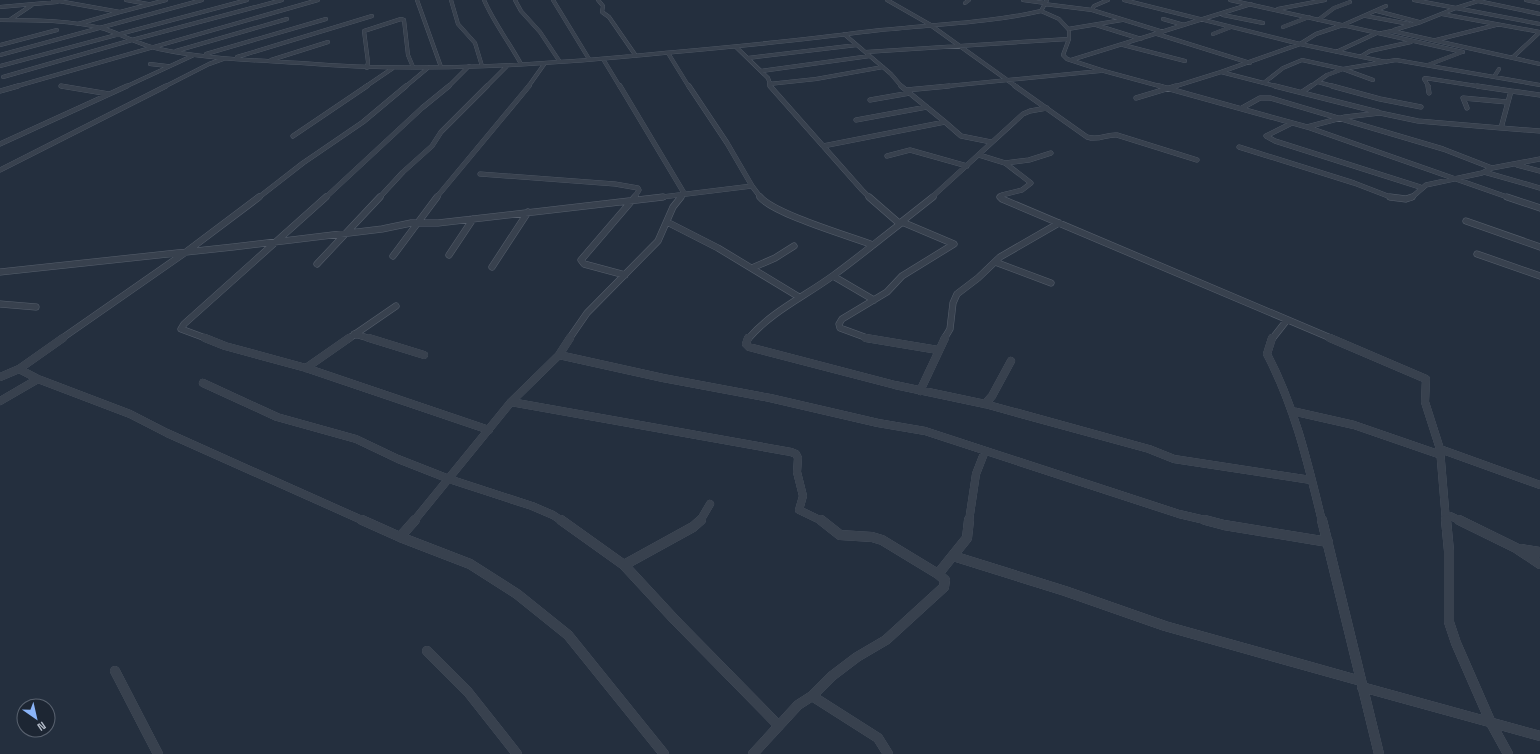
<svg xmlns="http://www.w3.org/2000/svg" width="1540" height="754" viewBox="0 0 1540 754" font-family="'Space Grotesk',sans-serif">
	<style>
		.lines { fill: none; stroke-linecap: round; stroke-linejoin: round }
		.street-far4-casing { stroke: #565f6c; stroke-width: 4 }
		.street-far3-casing { stroke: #565f6c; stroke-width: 5 }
		.street-far2-casing { stroke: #565f6c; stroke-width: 7 }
		.street-far1-casing { stroke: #565f6c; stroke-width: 8 }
		.street-casing { stroke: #565f6c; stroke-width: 10 }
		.street-far4 { stroke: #38414e; stroke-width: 3.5 }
		.street-far3 { stroke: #38414e; stroke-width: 4.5 }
		.street-far2 { stroke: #38414e; stroke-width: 6 }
		.street-far1 { stroke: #38414e; stroke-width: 8 }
		.street { stroke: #38414e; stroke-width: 10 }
	</style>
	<rect width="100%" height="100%" fill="#242f3e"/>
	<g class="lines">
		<!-- street-far4 casing -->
		<g class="street-far4-casing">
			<path id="street-far4" d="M 53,0 L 120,12 L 78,24
				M 126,0 L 148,4
				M 417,0 L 441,67
				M 451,0 L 458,24 L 475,43 L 482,66
				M 484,0 C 494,23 509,42 521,64
				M 515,0 L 521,11 L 540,32 L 560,62
				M 553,0 L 589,59
				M 598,0 L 603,6 L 602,12 L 609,17 L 636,56
				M 887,0 L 929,24 L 1017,87
				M 1023,0 L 1045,3
				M 1124,0 L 1300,44 L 1386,62
				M 1230,0 L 1463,52
				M 1414,0 L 1456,8 L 1481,0
				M 1526,0 L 1540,3
				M 1478,1 L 1540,14
				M 965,3 L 969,0
				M 1044,4 L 1092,10 L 1163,32
				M 0,7 L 57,2
				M 1278,9 L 1325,0
				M 1092,10 L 1094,6 L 1108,0
				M 1041,11 L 1059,19 L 1069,30 L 1069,39 L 1063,55 L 1067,59 L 1104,71 L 1163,87
				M 1377,11 L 1419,22
				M 120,12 L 166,0
				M 1442,14 L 1540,32
				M 1223,15 L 1263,23
				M 1366,16 L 1409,24
				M 11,19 L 32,5
				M 1163,19 L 1184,25
				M 0,20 C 34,20 72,20 105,29 C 123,35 140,45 159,49 C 205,59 254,60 301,63 C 421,73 544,65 664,53 C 730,47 797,41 863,32 C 921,25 985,24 1041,11 L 1047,0
				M 1318,20 L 1334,8 L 1350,2
				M 1096,25 L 1141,39
				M 1283,27 L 1309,17
				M 1068,29 L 1122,20
				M 1394,30 L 1421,22 L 1456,8 L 1540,24
				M 1382,33 L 1392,31 L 1540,64
				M 844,34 L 891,74 L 902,87
				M 1157,34 L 1250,63
				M 1213,34 L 1231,27
				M 1436,40 L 1496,25
				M 0,45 L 57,30
				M 1123,45 L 1185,61
				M 736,47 L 768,78 L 771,87
				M 176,51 L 287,19
				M 866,52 L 1068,39
				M 1336,52 L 1377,33
				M 668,53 L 689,87
				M 206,54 L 326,19
				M 0,55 L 202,0
				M 237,57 L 372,16
				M 1360,57 L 1370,51 L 1411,42
				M 748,58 L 857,45
				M 1512,58 L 1540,32
				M 603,59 L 620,87
				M 271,60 L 328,42
				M 1071,60 L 1251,4
				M 150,64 L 167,66
				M 1428,65 L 1462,52
				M 0,66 L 247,0
				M 367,68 L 368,62 L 364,31 L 401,19 L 404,20 L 408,55 L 413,67
				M 761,71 L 870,56
				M 1221,72 L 1279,87
				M 3,77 L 132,40 L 282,0
				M 1494,77 L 1499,69
				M 1265,82 L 1283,68 L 1302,60 L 1343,69 L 1373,80
				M 1318,82 L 1336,87
				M 769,84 L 816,79 L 883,67
				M 61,86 L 66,87
				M 14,87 L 318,0
				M 125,87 L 194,55
				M 164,87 L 209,64 L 223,59
				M 365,87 L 393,68
				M 405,87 L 429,67
				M 448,87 L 469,66
				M 486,87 L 508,65
				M 528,87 L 545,63
				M 938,87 L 1100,71
				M 1173,87 L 1221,72 L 1300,44 L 1316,34 L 1343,25 L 1386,6
				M 1310,87 L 1327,75 L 1343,69 L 1396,60 L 1540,85
				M 1429,87 L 1424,79 L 1425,78 L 1483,87"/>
		</g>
		<!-- street-far3 casing -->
		<g class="street-far3-casing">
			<path id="street-far3" d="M 61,86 L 109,94
				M 620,86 L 684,193 L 680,198
				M 689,86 L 727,143 L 752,186 L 761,198
				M 770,86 L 862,190 L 870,198
				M 901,86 L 945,122
				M 1015,86 L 1087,137 C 1100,141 1105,134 1117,135 L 1197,160
				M 1159,86 L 1307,127
				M 1275,86 L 1378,112
				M 1332,86 L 1380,99 L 1421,107
				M 1428,86 L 1429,93
				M 1477,86 L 1511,91
				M 906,90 L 949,86
				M 0,91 L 18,86
				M 1302,92 L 1311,86
				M 1540,95 L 1511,91 L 1501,128 L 1540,131
				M 1136,98 L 1176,86
				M 870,100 L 910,93
				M 1242,108 L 1260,98 L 1270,98 L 1443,149 L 1492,168
				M 1467,108 L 1463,98 L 1507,102
				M 856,120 L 927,107
				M 1292,123 L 1266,136 L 1275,141 L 1420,187
				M 1501,128 L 1418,121 L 1380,113 L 1345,117 L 1307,127 L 1510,198
				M 293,136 L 367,86
				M 0,144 L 127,86
				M 823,146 L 945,122 L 961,136 L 991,142
				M 1239,147 L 1354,183 L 1393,198
				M 979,155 L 1005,163 L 1031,183 L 1022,190 L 1002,195 L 1001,198
				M 887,156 L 910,150 L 967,166
				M 1005,163 L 1029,160 L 1051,153
				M 1517,165 L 1540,171
				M 0,170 L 166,86
				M 1484,172 L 1540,188
				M 480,174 L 615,184 L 638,188 L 639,190 L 634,198
				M 258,198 L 303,163 L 363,122 L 406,86
				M 325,198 L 422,108 L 449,86
				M 379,198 L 403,172 L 432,146 L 441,132 L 487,86
				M 436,198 L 529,86
				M 654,198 L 752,186
				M 931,198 L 1023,114 L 1030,111 L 1047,108
				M 1411,198 L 1426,185 L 1482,173 L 1492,168 L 1540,159"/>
		</g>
		<!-- street-far2 casing -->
		<g class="street-far2-casing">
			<path id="street-far2" d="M 760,197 C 774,214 849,236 873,245
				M 1000,197 L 1002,199 L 1333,339
				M 1390,197 L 1406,199 L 1412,197
				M 1507,197 L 1540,208
				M 1466,221 L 1540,247
				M 667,222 L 718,248 L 799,297
				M 900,223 L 933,197
				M 1477,254 L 1540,276
				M 449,255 L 473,219
				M 393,256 L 437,197
				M 995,262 L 1051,283
				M 317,264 L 380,197
				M 492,267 L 528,212
				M 752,268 L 775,258 L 794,246
				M 0,272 L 233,247 L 382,229 L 411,223 L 438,223 L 663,197
				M 625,275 L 584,264 L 581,260 L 635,197
				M 833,276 L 874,300
				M 0,304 L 36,307
				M 354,334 L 372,339
				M 61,339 L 186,252 L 259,197
				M 208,339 L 181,329 L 184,324 L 326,197
				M 348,339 L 396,306
				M 569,339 L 587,313 L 658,241 L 673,207 L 681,197
				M 748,339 C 772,311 804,297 834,275 C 856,259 878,241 900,224 L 869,197
				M 870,339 L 840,328 L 839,324 L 842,319 L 887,292 L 902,276 L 954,244 L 902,222
				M 944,339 L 950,329 L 953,303 L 957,294 L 978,278 L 1000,257 L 1059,223
				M 1272,339 L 1287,320"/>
		</g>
		<!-- street-far1 casing -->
		<g class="street-far1-casing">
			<path id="street-far1" d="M 205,338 L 225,346 L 306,368 L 489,430
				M 369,338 L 424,355
				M 748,338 L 746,344 L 749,347 L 895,385 L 985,404 L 1149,449 L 1174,459 L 1311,480
				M 866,338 L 938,350
				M 1272,338 L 1267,354 C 1295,407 1308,464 1322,521
				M 1330,338 L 1426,379 L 1425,402 L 1440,449 L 1446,521
				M 559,355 L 663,378 L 770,398 L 878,423 L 925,431 L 1179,514 L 1209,521
				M 306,368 L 349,338
				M 19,369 L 38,379 L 130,414 L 167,433 L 364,521
				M 0,377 L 19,369 L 63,338
				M 203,383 L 277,417 L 356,439 L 398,459 L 449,479 L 532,506 L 553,515 L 562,521
				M 920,391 L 945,338
				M 0,401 L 38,379
				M 511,402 L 791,452 L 796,454 L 798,458 L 797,472 L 803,496 L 799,510 L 822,521
				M 985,404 L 992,396 L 1011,361
				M 1292,411 L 1354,425 L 1441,455
				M 1440,449 L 1540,485
				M 1446,514 L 1461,521
				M 414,521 L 511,402 L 559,355 L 570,338
				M 700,521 L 710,504
				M 969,521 L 976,474 L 985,451"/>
		</g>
		<!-- street casing -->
		<g class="street-casing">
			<path id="street" d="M 362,520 L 400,537 L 470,564 L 517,594 L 568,635 L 664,754
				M 561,520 L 624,565 L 674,619 L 779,726
				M 1205,520 L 1224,525 L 1328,542
				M 1322,520 L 1379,754
				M 1446,520 L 1449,551 L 1449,622 L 1456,643 L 1491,723 L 1508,754
				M 1459,520 L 1516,548 L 1540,564
				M 400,537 L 415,520
				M 1521,549 L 1540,552
				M 953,556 L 1065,591 L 1165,626 L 1361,681
				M 624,565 L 693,527 L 701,520
				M 938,574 L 967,538 L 969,520
				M 427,651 L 468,692 L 517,754
				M 115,671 L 158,754
				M 1362,687 L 1540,736
				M 812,696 L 878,738 L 888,754
				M 753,754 L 798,705 L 812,696 L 832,676 L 857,657 L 886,640 L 944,587 L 945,580 L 938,574 L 882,540 L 872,537 L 840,535 L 821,520"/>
		</g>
		<!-- street-far4 -->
		<use href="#street-far4" class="street-far4"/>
		<!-- street-far3 -->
		<use href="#street-far3" class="street-far3"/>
		<!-- street-far2 -->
		<use href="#street-far2" class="street-far2"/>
		<!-- street-far1 -->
		<use href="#street-far1" class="street-far1"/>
		<!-- street -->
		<use href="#street" class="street"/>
	</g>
	<!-- north arrow -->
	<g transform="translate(36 718) rotate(146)"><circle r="19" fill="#1d2633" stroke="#59626f"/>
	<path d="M0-3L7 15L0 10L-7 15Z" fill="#8ab4f8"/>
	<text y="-6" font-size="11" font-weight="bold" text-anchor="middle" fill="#b4bcc9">N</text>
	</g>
</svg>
